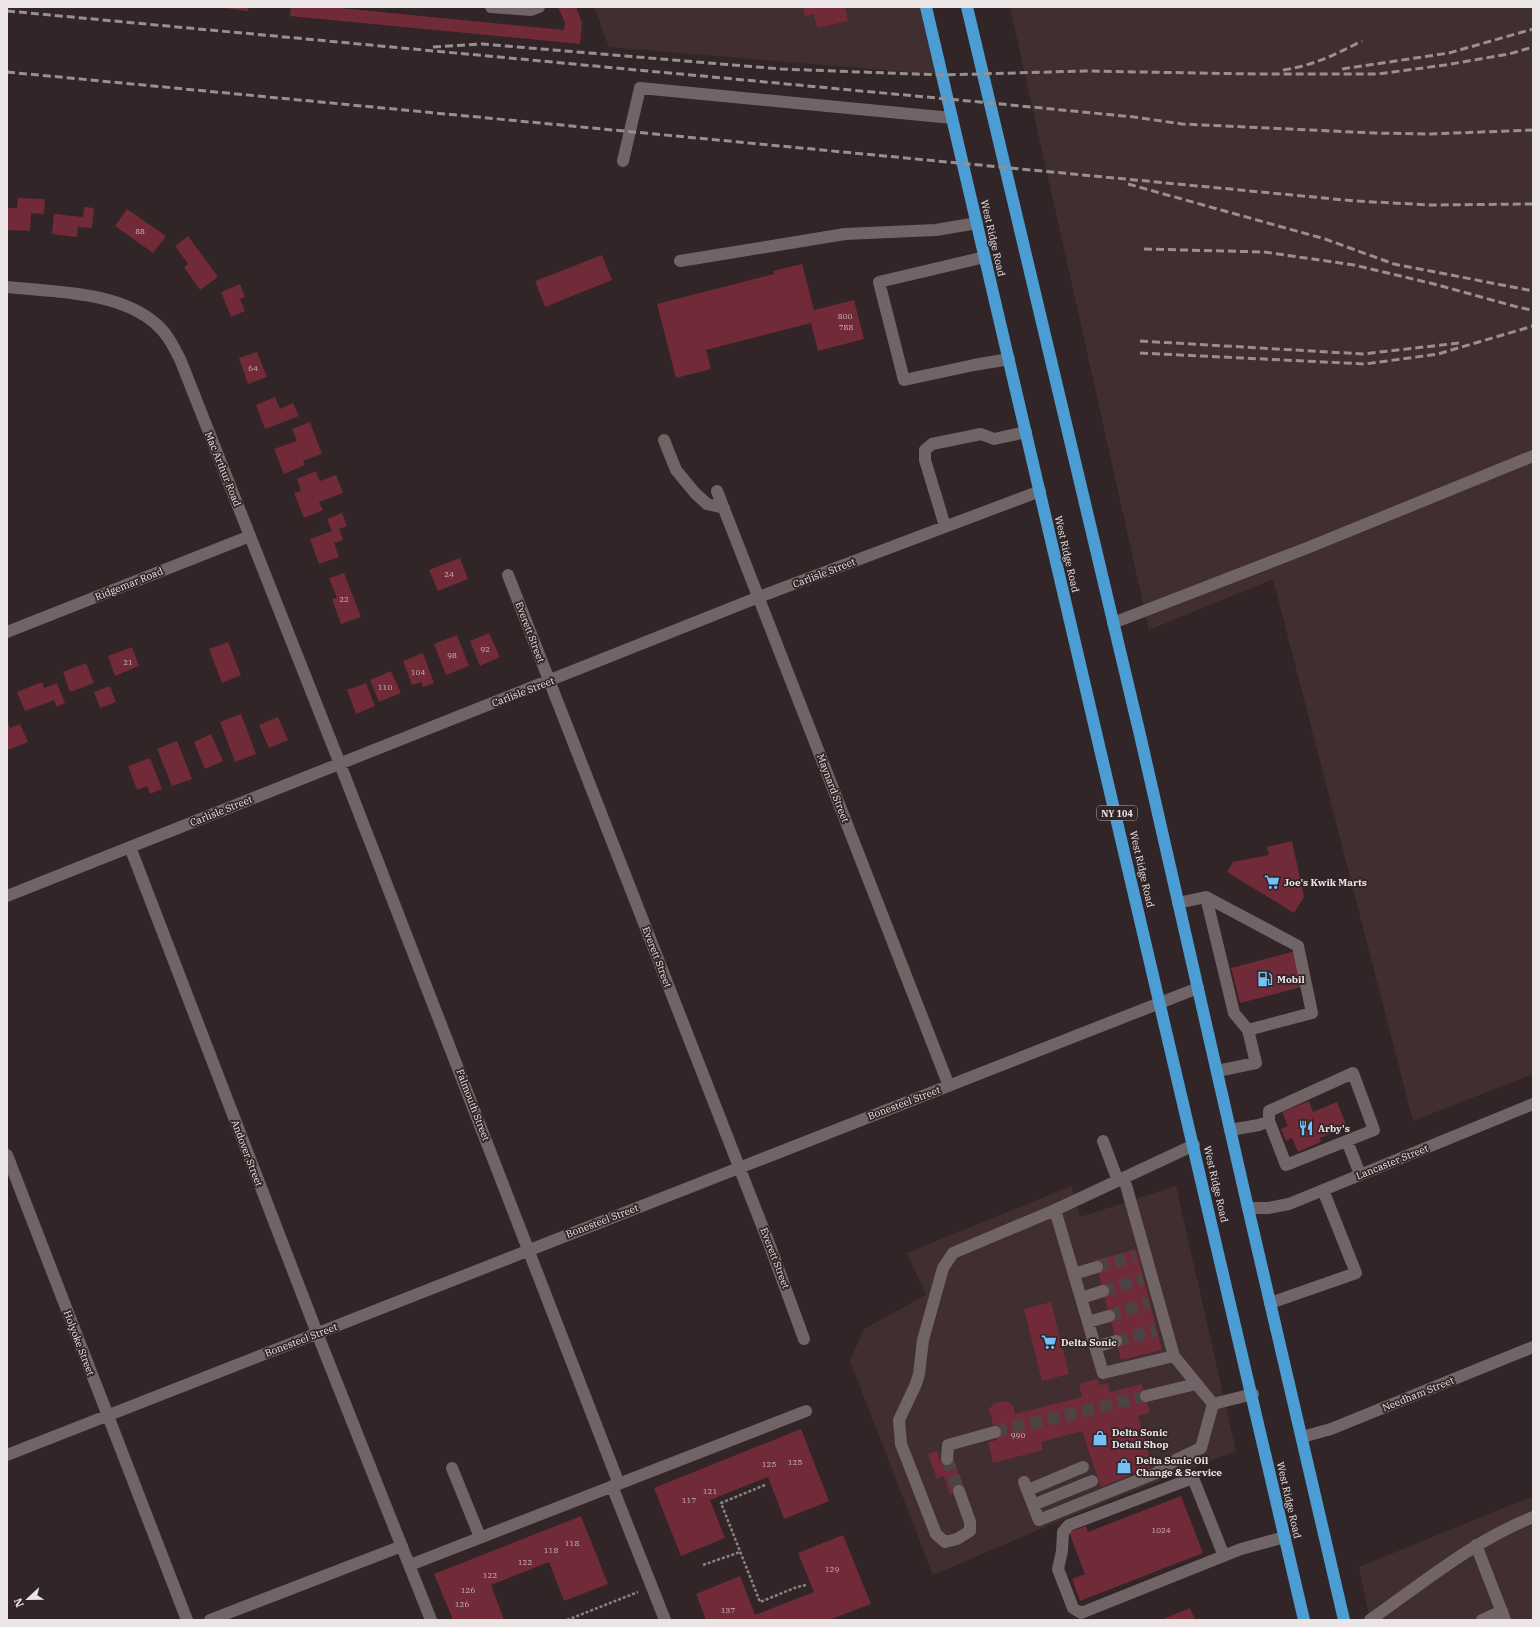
<svg xmlns="http://www.w3.org/2000/svg" width="1540" height="1627" viewBox="0 0 1540 1627" font-family="'IBM Plex Serif',serif">
	<style>
		.built { fill: #402e31 }
		.building { fill: #712a38 }
		.lines { fill: none; stroke-linecap: round; stroke-linejoin: round }
		.minor-tunnel { stroke: #4d4244; stroke-width: 12; stroke-dasharray: 12 6; stroke-linecap: butt }
		.path { stroke: #8d8384; stroke-width: 2.5; stroke-dasharray: 3 2; stroke-linecap: butt }
		.minor { stroke: #716466; stroke-width: 12 }
		.highway { stroke: #4b9dd3; stroke-width: 12 }
		.rail { stroke: #988f90; stroke-width: 3; stroke-dasharray: 8 4; stroke-linecap: butt }
		.labels { text-anchor: middle; dominant-baseline: central; stroke-width: 3.5; stroke-linejoin: round; paint-order: stroke }
		.number-label { font-size: 8px; fill: #cdb6ba }
		.shield { fill: #312527; stroke: #b4abac; stroke-width: 1 }
		.shield-label { font-size: 9px; font-weight: bold; fill: #ece5e5 }
		.street-label { font-size: 10px; fill: #ece5e5; stroke: #312527 }
		.poi-label { font-size: 10px; font-weight: bold; fill: #ece5e5; stroke: #312527; text-anchor: start }
	</style>
	<rect width="100%" height="100%" fill="#312527"/>
	<!-- built -->
	<path class="built" d="M 594,7 L 926,7 L 942,75 L 609,47 Z
		M 1010,7 L 1533,7 L 1533,1074 L 1413,1121 L 1273,579 L 1149,630 Z
		M 1071,1186 L 1080,1217 L 1176,1186 L 1236,1451 L 1076,1514 L 933,1575 L 850,1361 L 864,1329 L 926,1295 L 907,1253 Z
		M 1533,1496 L 1533,1620 L 1370,1620 L 1359,1567 Z"/>
	<!-- building -->
	<path class="building" d="M 215,7 L 249,7 L 248,11 Z
		M 291,7 L 330,7 L 564,30 L 565,23 L 558,7 L 576,7 L 582,23 L 580,44 L 290,16 Z
		M 803,7 L 845,7 L 848,21 L 817,28 L 814,14 L 805,16 Z
		M 18,198 L 45,199 L 44,214 L 31,213 L 30,231 L 7,230 L 7,208 L 17,208 Z
		M 84,207 L 94,208 L 92,228 L 78,227 L 77,237 L 52,234 L 54,214 L 83,217 Z
		M 127,209 L 166,236 L 153,253 L 115,226 Z
		M 188,236 L 218,277 L 200,290 L 184,267 L 188,264 L 175,246 Z
		M 602,255 L 612,280 L 545,307 L 535,281 Z
		M 802,264 L 814,310 L 854,300 L 864,339 L 818,351 L 811,323 L 706,350 L 711,369 L 676,378 L 657,304 L 774,274 L 773,271 Z
		M 240,284 L 245,297 L 240,299 L 245,311 L 231,317 L 221,292 Z
		M 257,352 L 267,377 L 248,384 L 239,358 Z
		M 275,397 L 280,409 L 293,403 L 299,416 L 265,429 L 256,405 Z
		M 310,422 L 322,454 L 303,461 L 305,465 L 284,474 L 274,449 L 297,441 L 292,429 Z
		M 316,471 L 320,481 L 336,475 L 343,493 L 319,502 L 323,510 L 304,518 L 294,493 L 301,491 L 297,479 Z
		M 342,513 L 347,526 L 339,529 L 343,540 L 334,543 L 339,557 L 319,564 L 310,539 L 332,531 L 327,519 Z
		M 460,558 L 468,579 L 438,591 L 429,570 Z
		M 344,573 L 361,617 L 341,624 L 332,599 L 337,598 L 329,578 Z
		M 489,633 L 500,657 L 480,666 L 470,641 Z
		M 457,635 L 469,666 L 446,675 L 434,644 Z
		M 228,642 L 241,675 L 222,683 L 209,649 Z
		M 132,647 L 139,666 L 115,676 L 108,656 Z
		M 423,653 L 434,683 L 423,687 L 421,682 L 412,685 L 403,661 Z
		M 86,663 L 94,683 L 70,692 L 63,672 Z
		M 391,671 L 401,693 L 379,702 L 370,680 Z
		M 42,682 L 44,688 L 57,683 L 65,703 L 57,707 L 54,700 L 25,711 L 17,692 Z
		M 366,683 L 375,706 L 356,714 L 347,690 Z
		M 110,686 L 116,702 L 100,708 L 94,692 Z
		M 241,714 L 256,754 L 235,762 L 220,722 Z
		M 278,717 L 288,740 L 269,748 L 259,725 Z
		M 7,722 L 10,728 L 20,724 L 28,742 L 8,750 L 7,747 Z
		M 211,734 L 223,761 L 205,769 L 194,742 Z
		M 177,741 L 192,779 L 172,786 L 157,749 Z
		M 150,758 L 162,789 L 150,794 L 147,786 L 137,790 L 128,766 Z
		M 1292,841 L 1304,897 L 1294,913 L 1227,872 L 1233,862 L 1269,855 L 1267,847 Z
		M 1296,951 L 1305,986 L 1240,1003 L 1231,968 Z
		M 1309,1101 L 1313,1112 L 1337,1102 L 1347,1127 L 1320,1138 L 1321,1142 L 1298,1152 L 1292,1138 L 1286,1141 L 1281,1129 L 1288,1126 L 1282,1112 Z
		M 1136,1249 L 1162,1350 L 1121,1360 L 1095,1260 Z
		M 1051,1302 L 1069,1374 L 1042,1381 L 1024,1309 Z
		M 1097,1379 L 1099,1385 L 1108,1383 L 1110,1392 L 1142,1384 L 1150,1413 L 1138,1416 L 1152,1466 L 1101,1487 L 1082,1431 L 1041,1442 L 1043,1450 L 993,1463 L 988,1442 L 997,1440 L 989,1409 L 994,1403 L 1007,1401 L 1013,1406 L 1015,1414 L 1082,1397 L 1079,1384 Z
		M 801,1429 L 829,1501 L 784,1519 L 768,1477 L 710,1500 L 725,1538 L 681,1556 L 654,1488 Z
		M 937,1451 L 940,1461 L 953,1457 L 964,1489 L 950,1494 L 944,1476 L 937,1479 L 928,1454 Z
		M 1181,1496 L 1203,1553 L 1080,1601 L 1072,1579 L 1085,1574 L 1069,1532 L 1086,1526 L 1088,1532 Z
		M 581,1516 L 608,1584 L 564,1601 L 549,1562 L 491,1585 L 504,1620 L 453,1620 L 434,1574 Z
		M 843,1535 L 871,1604 L 829,1620 L 706,1620 L 696,1594 L 740,1576 L 755,1615 L 814,1592 L 798,1553 Z
		M 1190,1608 L 1195,1620 L 1161,1620 Z"/>
	<g class="lines">
		<!-- minor-tunnel -->
		<path class="minor-tunnel" d="M 1097,1267 L 1135,1256
			M 1103,1291 L 1143,1279
			M 1109,1316 L 1149,1303
			M 1116,1341 L 1156,1330
			M 995,1432 L 1146,1396
			M 947,1459 L 959,1491"/>
		<!-- path -->
		<path class="path" d="M 765,1485 L 721,1503 L 760,1602 L 797,1587 L 806,1585
			M 703,1565 L 740,1552
			M 567,1620 L 638,1592"/>
		<!-- minor -->
		<path class="minor" d="M 491,7 L 531,10 L 539,7
			M 623,161 L 640,88 L 952,118
			M 985,257 L 879,282 L 904,380 L 974,365 L 1009,359
			M 680,261 L 845,234 L 936,230 L 977,223
			M 7,287 C 54,292 119,291 156,324 C 167,333 173,346 180,359 L 340,764 L 619,1484
			M 664,440 L 676,470 L 695,493 L 707,504 L 724,508
			M 717,491 L 949,1086
			M 945,526 L 925,460 L 925,450 L 932,444 L 981,434 L 994,439 L 1026,432
			M 508,575 L 770,1246 L 804,1339
			M 1113,623 L 1307,548 L 1533,456
			M 7,632 L 250,536
			M 130,847 L 317,1333 L 431,1620
			M 7,896 L 759,597 L 1040,491
			M 1206,897 L 1234,1013 L 1248,1030
			M 1178,903 L 1206,897 L 1298,946 L 1312,1013 L 1248,1030 L 1256,1063 L 1217,1071
			M 1353,1073 L 1374,1130 L 1286,1165 L 1269,1121 L 1269,1111 Z
			M 1230,1130 L 1259,1125 L 1269,1121
			M 1103,1141 L 1118,1181
			M 1347,1141 L 1360,1174
			M 7,1155 L 187,1620
			M 1124,1178 L 1174,1356 L 1213,1404
			M 1248,1208 L 1268,1208 L 1289,1204 L 1533,1104
			M 1074,1274 L 1097,1267
			M 1081,1298 L 1103,1291
			M 1270,1303 L 1356,1273 L 1323,1190
			M 1088,1322 L 1109,1316
			M 1095,1347 L 1116,1341
			M 1174,1356 L 1103,1373 L 1055,1210 L 1194,1145
			M 1146,1396 L 1196,1384
			M 1213,1404 L 1253,1394
			M 1302,1437 L 1331,1429 L 1533,1347
			M 7,1455 L 1198,988
			M 947,1459 L 948,1445 L 995,1432
			M 452,1468 L 480,1537
			M 1024,1482 L 1039,1520 L 1156,1473 L 1176,1460 L 1201,1448 L 1213,1404
			M 612,1486 L 665,1620
			M 1028,1490 L 1083,1467
			M 959,1491 L 970,1522 L 970,1531 L 957,1539 L 945,1542 L 936,1534 L 901,1444 L 899,1420 L 916,1384 L 919,1374 L 923,1340 L 943,1268 L 953,1253 L 1055,1210
			M 1033,1505 L 1092,1481
			M 1476,1545 L 1505,1620
			M 1224,1556 L 1193,1478 L 1069,1525 L 1063,1532 L 1062,1551 L 1058,1569 L 1073,1608 L 1081,1613 L 1241,1549 L 1285,1537
			M 410,1565 L 806,1411
			M 210,1620 L 402,1546
			M 1370,1620 C 1423,1583 1473,1541 1533,1517
			M 1482,1620 L 1502,1611"/>
		<!-- highway -->
		<path class="highway" d="M 926,7 C 1053,545 1181,1082 1304,1620
			M 967,7 L 1140,735 L 1248,1208 L 1344,1620"/>
		<!-- rail -->
		<path class="rail" d="M 7,11 L 990,103 L 1134,117 L 1182,124 L 1374,133 L 1430,134 L 1533,130
			M 433,47 L 482,44 L 781,69 L 942,75 L 1085,71 L 1255,74 L 1378,74 L 1445,65 L 1509,54 L 1533,47
			M 1342,69 L 1449,53 L 1533,29
			M 1283,70 C 1315,65 1334,55 1362,41
			M 7,72 L 1355,201 L 1431,205 L 1533,204
			M 1128,184 L 1325,239 L 1394,264 L 1533,291
			M 1144,249 L 1264,252 L 1354,265 L 1434,284 L 1521,308 L 1533,310
			M 1140,341 L 1363,354 L 1459,343
			M 1140,353 L 1365,364 L 1438,354 L 1533,326"/>
	</g>
	<!-- icons -->
	<defs>
		<g id="supermarket-bare" transform="scale(1.2)"><path d="M-6-5.5h2.5l.6 2H6L4.5 2H-2.5L-4.4-4H-6ZM-1.5 3.2a1.3 1.3 0 1 0 .1 0ZM3 3.2a1.3 1.3 0 1 0 .1 0Z" fill="#73c1f6" stroke="#312527" stroke-width="2.5" paint-order="stroke"/></g>
		<g id="fuel-bare" transform="scale(1.2)"><path d="M-5.5-6h7V0h2V4h1.3V-2.5L3-4.5l.8-.8L6-3V5H2.5V1h-1V6h-7ZM-4.2-4.7v3.2H.2V-4.7Z" fill="#73c1f6" stroke="#312527" stroke-width="2.5" paint-order="stroke"/></g>
		<g id="restaurant-bare" transform="scale(1.2)"><path d="M-5-6h1v4h1v-4h1v4h1v-4h1v5L-1.5 .5V6h-2V.5L-5-1ZM5-6V6H3V1.5H1.5Q1.5-4 5-6Z" fill="#73c1f6" stroke="#312527" stroke-width="2.5" paint-order="stroke"/></g>
		<g id="shop-bare" transform="scale(1.2)"><path d="M-5-2.5h2.3a2.7 3.5 0 0 1 5.4 0H5L5.5 6h-11ZM-1.5-2.5h3a1.5 2.3 0 0 0-3 0Z" fill="#73c1f6" stroke="#312527" stroke-width="2.5" paint-order="stroke"/></g>
	</defs>
	<g fill-rule="evenodd">
		<use href="#supermarket-bare" x="1272" y="882"/>
		<use href="#fuel-bare" x="1265" y="979"/>
		<use href="#restaurant-bare" x="1306" y="1128"/>
		<use href="#supermarket-bare" x="1049" y="1342"/>
		<use href="#shop-bare" x="1100" y="1438"/>
		<use href="#shop-bare" x="1124" y="1466"/>
	</g>
	<g class="labels">
		<!-- number labels -->
		<g class="number-label">
			<text x="140" y="231">88</text>
			<text x="845" y="316">800</text>
			<text x="846" y="327">788</text>
			<text x="253" y="368">64</text>
			<text x="449" y="574">24</text>
			<text x="344" y="599">22</text>
			<text x="485" y="649">92</text>
			<text x="452" y="655">98</text>
			<text x="128" y="662">21</text>
			<text x="418" y="672">104</text>
			<text x="385" y="687">110</text>
			<text x="1018" y="1435">990</text>
			<text x="795" y="1462">125</text>
			<text x="769" y="1464">125</text>
			<text x="710" y="1491">121</text>
			<text x="689" y="1500">117</text>
			<text x="1161" y="1530">1024</text>
			<text x="572" y="1543">118</text>
			<text x="551" y="1550">118</text>
			<text x="525" y="1562">122</text>
			<text x="832" y="1569">129</text>
			<text x="490" y="1575">122</text>
			<text x="468" y="1590">126</text>
			<text x="462" y="1604">126</text>
			<text x="728" y="1610">137</text>
		</g>
		<!-- shield labels -->
		<rect class="shield" x="1097" y="806" width="40" height="14" rx="3"/>
		<g class="shield-label">
			<text x="1117" y="813">NY 104</text>
		</g>
		<!-- street labels -->
		<g class="street-label">
			<text transform="translate(993 238) rotate(77)">West Ridge Road</text>
			<text transform="translate(223 469) rotate(68)">Mac Arthur Road</text>
			<text transform="translate(1067 554) rotate(77)">West Ridge Road</text>
			<text transform="translate(824 573) rotate(-21)">Carlisle Street</text>
			<text transform="translate(129 584) rotate(-22)">Ridgemar Road</text>
			<text transform="translate(530 632) rotate(69)">Everett Street</text>
			<text transform="translate(523 692) rotate(-21)">Carlisle Street</text>
			<text transform="translate(833 788) rotate(69)">Maynard Street</text>
			<text transform="translate(221 811) rotate(-22)">Carlisle Street</text>
			<text transform="translate(1142 869) rotate(77)">West Ridge Road</text>
			<text transform="translate(657 957) rotate(69)">Everett Street</text>
			<text transform="translate(904 1103) rotate(-21)">Bonesteel Street</text>
			<text transform="translate(473 1105) rotate(69)">Falmouth Street</text>
			<text transform="translate(247 1153) rotate(69)">Andover Street</text>
			<text transform="translate(1392 1162) rotate(-22)">Lancaster Street</text>
			<text transform="translate(1216 1184) rotate(77)">West Ridge Road</text>
			<text transform="translate(602 1221) rotate(-21)">Bonesteel Street</text>
			<text transform="translate(775 1258) rotate(69)">Everett Street</text>
			<text transform="translate(301 1340) rotate(-21)">Bonesteel Street</text>
			<text transform="translate(79 1343) rotate(69)">Holyoke Street</text>
			<text transform="translate(1418 1394) rotate(-22)">Needham Street</text>
			<text transform="translate(1289 1500) rotate(77)">West Ridge Road</text>
		</g>
		<!-- poi labels -->
		<g class="poi-label">
			<text x="1284" y="882">Joe's Kwik Marts</text>
			<text x="1277" y="979">Mobil</text>
			<text x="1318" y="1128">Arby's</text>
			<text x="1061" y="1342">Delta Sonic</text>
			<text x="1112" y="1432">Delta Sonic<tspan x="1112" dy="12">Detail Shop</tspan></text>
			<text x="1136" y="1460">Delta Sonic Oil<tspan x="1136" dy="12">Change &amp; Service</tspan></text>
		</g>
	</g>
	<!-- border -->
	<rect width="1540" height="1627" fill="none" stroke="#ece5e5" stroke-width="16"/>
	<!-- north arrow -->
	<g transform="translate(28 1599) rotate(248)" stroke="#312527" stroke-width="3" paint-order="stroke">
	<path d="M0-3L7 15L0 10L-7 15Z" fill="#ece5e5"/>
	<text y="-6" font-size="11" font-weight="bold" text-anchor="middle" fill="#ece5e5">N</text>
	</g>
</svg>
